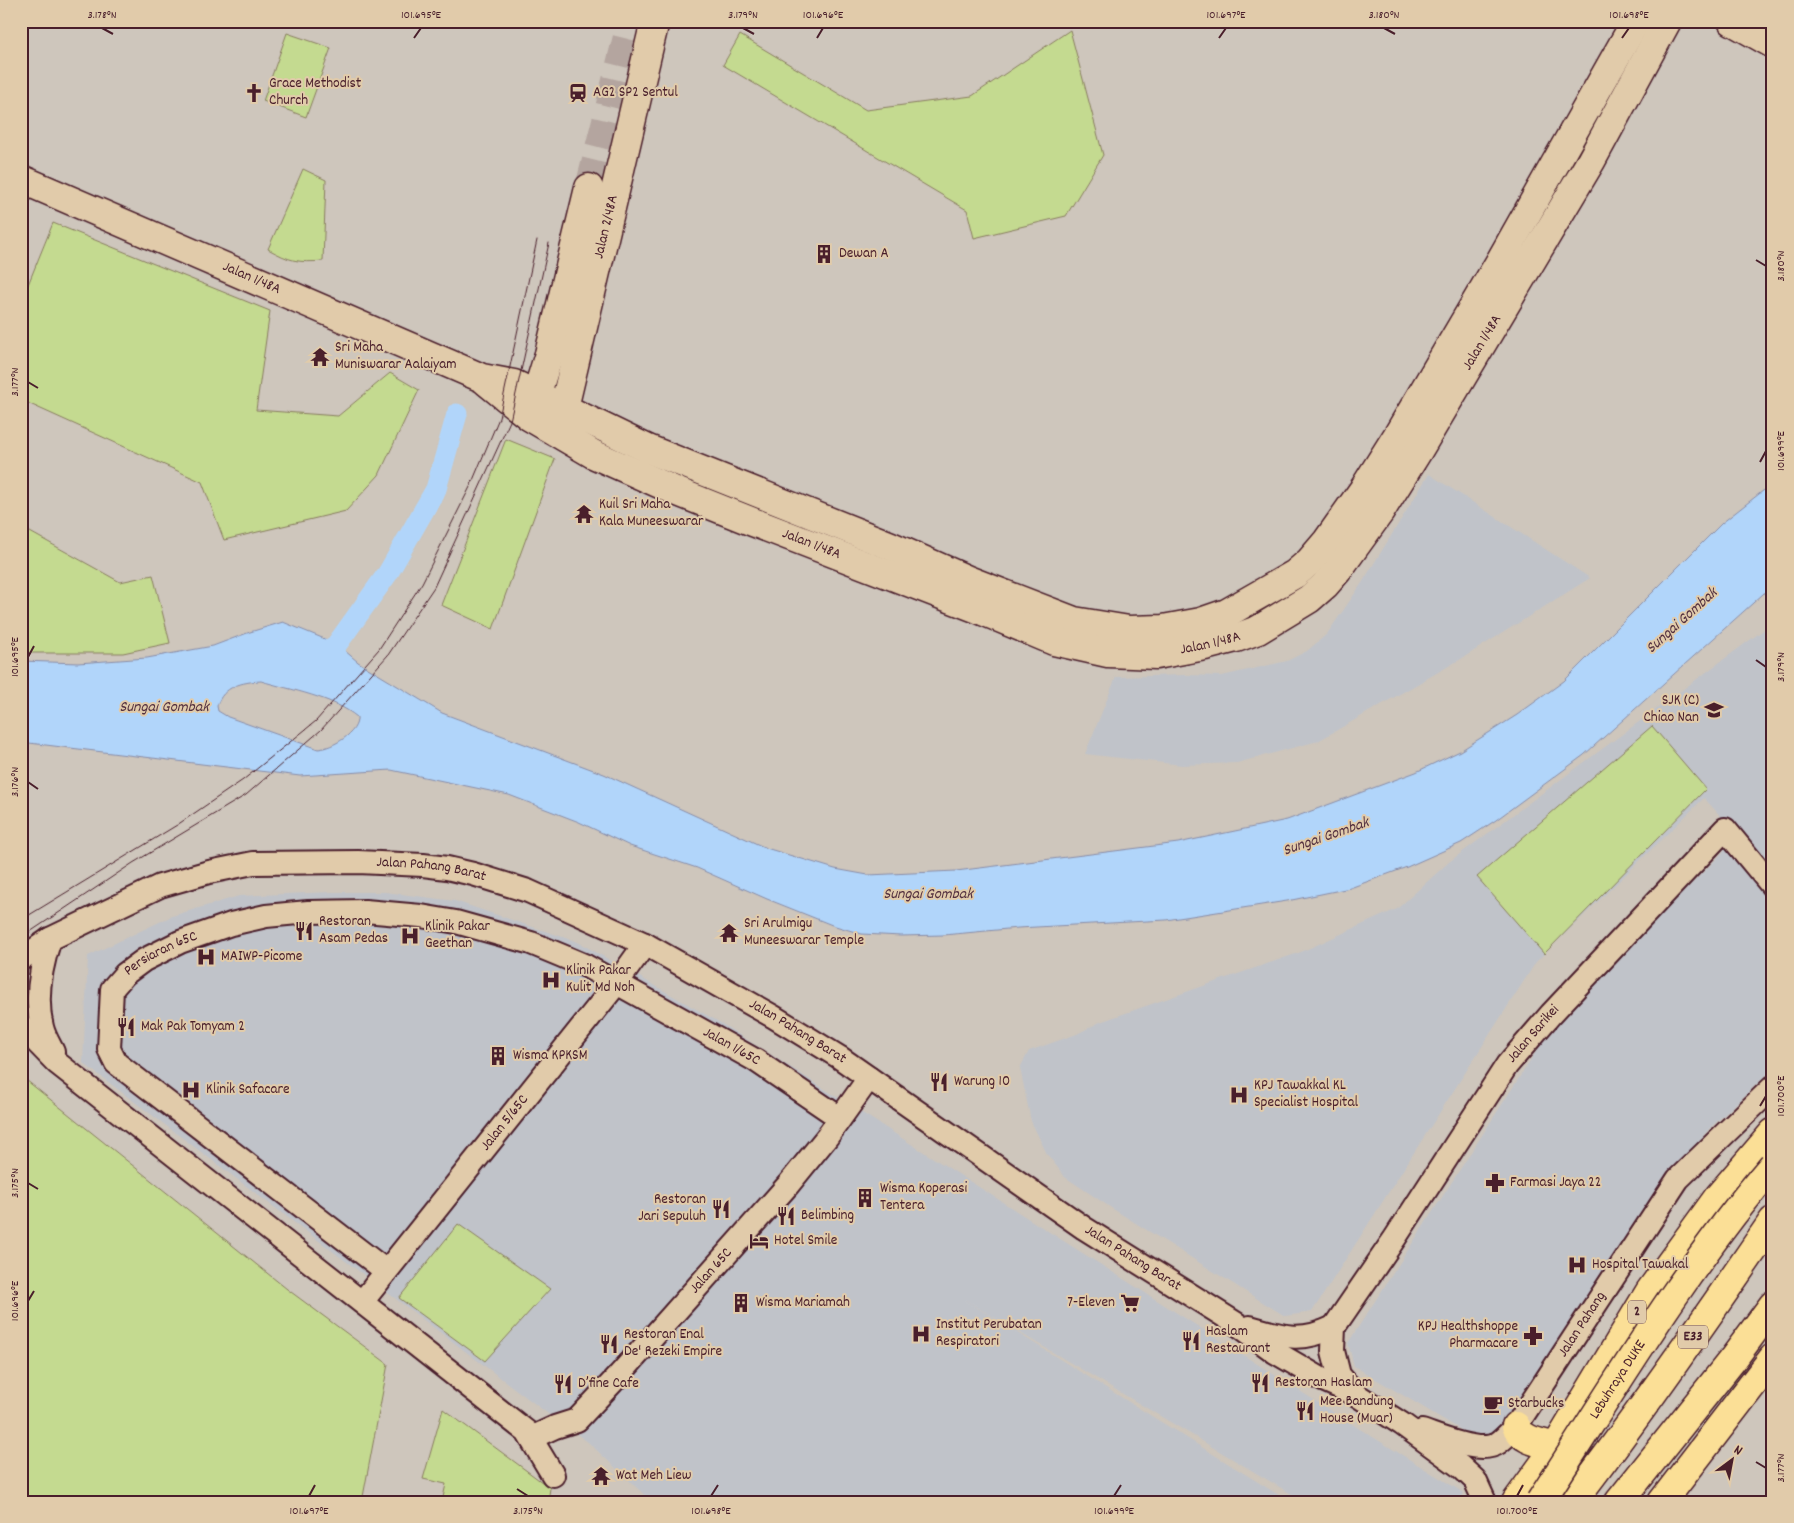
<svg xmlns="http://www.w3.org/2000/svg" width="1794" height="1523" viewBox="0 0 1794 1523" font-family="Dekko,sans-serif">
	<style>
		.built { fill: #c0c3c9 }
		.green { fill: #c4da90; stroke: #877c5e }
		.water { fill: #b1d5fa; stroke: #888ca7; fill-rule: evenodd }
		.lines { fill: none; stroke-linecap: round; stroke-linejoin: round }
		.canal { stroke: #b1d5fa; stroke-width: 21 }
		.secondary-tunnel { stroke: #b4a59f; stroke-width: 28; stroke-dasharray: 28 14; stroke-linecap: butt }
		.minor-casing { stroke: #4a1f2b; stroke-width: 26 }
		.tertiary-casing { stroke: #4a1f2b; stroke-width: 31 }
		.secondary-casing { stroke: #4a1f2b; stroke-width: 31 }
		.primary-casing { stroke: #4a1f2b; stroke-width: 31 }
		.motorway-casing { stroke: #4a1f2b; stroke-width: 31 }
		.minor { stroke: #e1cbaa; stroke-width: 22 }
		.tertiary { stroke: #e1cbaa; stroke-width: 28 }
		.secondary { stroke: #e1cbaa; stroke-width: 28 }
		.primary { stroke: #fbdf96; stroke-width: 28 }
		.motorway { stroke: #fbdf96; stroke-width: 28 }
		.tram { stroke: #4a1f2b; stroke-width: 1 }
		.motorway-bridge-casing { stroke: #4a1f2b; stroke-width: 31; stroke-linecap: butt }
		.motorway-bridge { stroke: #fbdf96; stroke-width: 28 }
		.ticks { fill: none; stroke: #4a1f2b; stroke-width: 2 }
		.labels { text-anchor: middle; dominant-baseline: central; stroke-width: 4; stroke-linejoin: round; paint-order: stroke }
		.shield { fill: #e1cbaa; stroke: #775351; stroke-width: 1 }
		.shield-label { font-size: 14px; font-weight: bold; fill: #4a1f2b }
		.poi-label { font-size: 15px; fill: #4a1f2b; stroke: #e1cbaa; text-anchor: start }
		.street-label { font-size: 15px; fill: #4a1f2b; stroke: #e1cbaa }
		.water-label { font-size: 16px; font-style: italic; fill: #543140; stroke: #e1cbaa }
		.neatline { fill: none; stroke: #4a1f2b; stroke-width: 2 }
		.ticks-label { font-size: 12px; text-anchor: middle; fill: #4a1f2b }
	</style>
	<rect width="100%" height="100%" fill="#cec6bc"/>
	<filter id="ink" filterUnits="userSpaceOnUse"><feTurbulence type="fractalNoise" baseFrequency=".02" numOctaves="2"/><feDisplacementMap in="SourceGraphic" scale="10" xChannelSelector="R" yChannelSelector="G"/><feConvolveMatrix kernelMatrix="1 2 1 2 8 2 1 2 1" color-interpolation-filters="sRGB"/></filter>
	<g filter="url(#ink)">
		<!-- built -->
		<path class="built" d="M 1429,474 L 1590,578 L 1461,659 L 1318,741 L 1237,763 L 1182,765 L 1085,754 L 1116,677 L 1185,675 L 1222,676 L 1287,661 L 1307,651 L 1327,634 L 1362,583 Z
			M 1773,623 L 1773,873 L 1704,798 L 1536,962 L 1312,1312 L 1285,1316 L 1113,1209 L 1065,1177 L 1047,1154 L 1031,1121 L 1020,1068 L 1029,1051 L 1077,1034 L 1100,1022 L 1301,952 L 1397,909 L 1449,862 Z
			M 1729,846 L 1773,899 L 1773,1069 L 1710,1128 L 1670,1174 L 1509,1422 L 1491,1438 L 1478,1440 L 1354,1366 L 1348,1343 L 1555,1022 Z
			M 332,892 L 385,892 L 455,901 L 578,942 L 719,1022 L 1350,1423 L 1464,1493 L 1459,1502 L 1305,1502 L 963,1299 L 1290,1502 L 652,1502 L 588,1442 L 547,1413 L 83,1063 L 88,956 L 172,916 L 239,896 Z"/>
		<!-- green -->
		<path class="green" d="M 1070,30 L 1103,155 L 1066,216 L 974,238 L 967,210 L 723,65 L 740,35 L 866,110 L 972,96 Z
			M 287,33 L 331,48 L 306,117 L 263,101 Z
			M 303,169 L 326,180 L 323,261 C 297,263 290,261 268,249 Z
			M 53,223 L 270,311 L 256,410 L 338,416 L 390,373 L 419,390 L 379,475 L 346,511 L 224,540 L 202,482 L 21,400 L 21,302 Z
			M 506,439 L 555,459 L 493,629 L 441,605 Z
			M 21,527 L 120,582 L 153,575 L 170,643 L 123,653 L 21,653 Z
			M 1652,726 L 1706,789 L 1544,954 L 1477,877 Z
			M 21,1076 L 287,1289 L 388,1364 L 362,1502 L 21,1502 Z
			M 458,1224 L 550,1289 L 485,1361 L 399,1298 Z
			M 443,1409 L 550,1488 L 548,1502 L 442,1502 L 446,1484 L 423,1479 Z"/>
		<!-- water -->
		<path class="water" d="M 1773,483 L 1773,585 L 1584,755 L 1496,820 L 1461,843 L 1407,867 L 1350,888 L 1287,901 L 1166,920 L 1018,928 L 944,935 L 901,936 L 862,934 L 832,925 L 767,899 L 697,868 L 630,846 L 579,822 L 509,795 L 391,770 L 300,776 L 21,742 L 21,661 L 78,663 L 147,658 L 213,646 L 250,632 L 283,622 L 337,644 L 358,662 L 442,713 L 604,774 L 766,848 L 835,869 L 868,875 L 956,871 L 1178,843 L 1287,820 L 1416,772 L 1460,751 L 1517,715 L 1564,681 L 1722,523 ZM 261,681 C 291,690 333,697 357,717 C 359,733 332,748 318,749 L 228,717 L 218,711 L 217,706 C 223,686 242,682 261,681 Z"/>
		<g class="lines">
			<!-- canal -->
			<path class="canal" d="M 319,665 L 337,644 L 388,573 L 436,489 L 457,414"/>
			<!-- secondary-tunnel -->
			<path class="secondary-tunnel" d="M 589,188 L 631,21"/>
			<!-- minor casing -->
			<g class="minor-casing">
				<g id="minor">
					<path d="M 50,939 C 41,966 35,999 42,1027 C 44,1036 49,1044 53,1052"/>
					<path id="s1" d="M 21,959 L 50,939 L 160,886 L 209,872 L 253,863 L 358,862 L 423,865 L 447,868 L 473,874 L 528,891 L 645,944 L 774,1017 L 839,1057 L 1084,1228 L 1237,1324 L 1275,1352 L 1323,1380 L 1355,1394 L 1402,1424 L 1461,1467 L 1475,1480 L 1485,1502"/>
					<path d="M 21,1026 L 57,1063 L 527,1432 L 553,1475"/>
					<path id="s2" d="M 386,1271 L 116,1063 L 109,1049 L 112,989 L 125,974 L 144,960 L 180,942 L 231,924 L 266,916 L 308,912 L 365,911 L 421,916 L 456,922 L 531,943 L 560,955 L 586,966 L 755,1060 L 840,1118"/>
					<path id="s3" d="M 362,1302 L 617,983 L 645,944"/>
					<path d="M 1250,1327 C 1285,1337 1300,1343 1334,1327"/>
					<path id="s4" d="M 1354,1392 L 1339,1375 L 1333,1351 L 1334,1327 L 1395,1238 L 1507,1065 L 1551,1014 L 1725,829 L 1773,887"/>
					<path id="s5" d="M 1422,1431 C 1440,1437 1481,1455 1498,1443 C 1505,1438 1510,1432 1516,1426 L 1678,1179 L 1773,1087"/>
					<path id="s6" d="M 531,1438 L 555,1427 L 577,1420 L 621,1373 L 788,1185 L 827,1137 L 869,1078"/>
				</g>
			</g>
			<!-- tertiary casing -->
			<g class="tertiary-casing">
				<path id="tertiary" d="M 1732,21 L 1773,44"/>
			</g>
			<!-- secondary casing -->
			<g class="secondary-casing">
				<g id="secondary">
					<path id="s7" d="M 21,179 L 482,378 L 514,384 L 648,449 L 891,546 L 968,580 L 1074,621 L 1129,630 L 1163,629 L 1201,622 L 1227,613 L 1295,574 L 1309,562 L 1327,541 L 1363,490 L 1397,436 L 1499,263 L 1636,21"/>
					<path id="s8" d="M 487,382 L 530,417 L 593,454 L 678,492 L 753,522 L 978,609 L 1054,641 L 1108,653 L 1156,655 L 1205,646 L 1236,638 L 1258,630 L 1309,599 L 1325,585 L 1338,570 L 1380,512 L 1418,451 L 1591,161 L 1667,21"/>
					<path d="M 531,412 L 549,354 L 589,188"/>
					<path id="s9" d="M 558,425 L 564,408 L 655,21"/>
				</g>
			</g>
			<!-- primary casing -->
			<g class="primary-casing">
				<path id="primary" d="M 1516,1426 C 1523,1442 1541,1442 1556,1447
					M 1516,1502 L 1556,1447 L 1650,1291 L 1719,1196 L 1773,1133
					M 1619,1502 L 1733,1359 L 1773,1305"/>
			</g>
			<!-- motorway casing -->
			<g class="motorway-casing">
				<path id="motorway" d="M 1572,1502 C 1642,1411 1708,1316 1773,1221
					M 1662,1502 L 1773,1358"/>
			</g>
			<!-- minor -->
			<use href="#minor" class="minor"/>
			<!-- tertiary -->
			<use href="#tertiary" class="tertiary"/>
			<!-- secondary -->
			<use href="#secondary" class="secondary"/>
			<!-- primary -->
			<use href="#primary" class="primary"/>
			<!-- motorway -->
			<use href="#motorway" class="motorway"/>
			<!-- tram -->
			<path class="tram" d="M 21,920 L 177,825 L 243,780 L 316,721 L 379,649 L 422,583 L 471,485 L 499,418 L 537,240
				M 21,938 L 133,863 L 246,795 L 321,730 L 388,655 L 434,587 L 510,421 L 549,243"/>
			<!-- motorway-bridge casing -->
			<g class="motorway-bridge-casing">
				<g id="motorway-bridge">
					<path id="s10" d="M 1540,1502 C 1614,1388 1684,1269 1773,1165"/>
				</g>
			</g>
			<!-- motorway-bridge -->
			<use href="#motorway-bridge" class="motorway-bridge"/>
		</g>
	</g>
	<!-- ticks -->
	<path class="ticks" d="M 102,28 L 113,34M 743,28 L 754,34M 1384,28 L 1395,34M 414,38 L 421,28M 817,38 L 823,28M 1219,38 L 1226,28M 1622,38 L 1629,28M 1756,260 L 1766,266M 28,382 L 38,388M 1760,462 L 1766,451M 28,657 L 34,646M 1756,660 L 1766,667M 28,782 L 38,789M 1760,1106 L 1766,1096M 28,1183 L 38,1189M 28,1301 L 34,1291M 1756,1462 L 1766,1468M 517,1489 L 528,1496M 309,1496 L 315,1485M 711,1496 L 718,1485M 1114,1496 L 1121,1485M 1517,1496 L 1523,1485"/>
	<!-- icons -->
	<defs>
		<g id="church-bare" transform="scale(1.5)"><path d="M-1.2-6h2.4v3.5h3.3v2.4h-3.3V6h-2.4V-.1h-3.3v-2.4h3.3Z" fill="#4a1f2b" stroke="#e1cbaa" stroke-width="2.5" paint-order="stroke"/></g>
		<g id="station-bare" transform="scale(1.5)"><path d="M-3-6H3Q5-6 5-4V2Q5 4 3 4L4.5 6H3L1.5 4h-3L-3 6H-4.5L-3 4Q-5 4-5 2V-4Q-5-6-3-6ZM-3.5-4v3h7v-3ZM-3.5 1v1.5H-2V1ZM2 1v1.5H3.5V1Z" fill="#4a1f2b" stroke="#e1cbaa" stroke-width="2.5" paint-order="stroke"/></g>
		<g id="building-bare" transform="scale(1.5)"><path d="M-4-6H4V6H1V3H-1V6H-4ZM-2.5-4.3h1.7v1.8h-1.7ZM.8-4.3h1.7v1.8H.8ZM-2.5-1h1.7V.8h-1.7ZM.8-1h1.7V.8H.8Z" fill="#4a1f2b" stroke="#e1cbaa" stroke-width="2.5" paint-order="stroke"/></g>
		<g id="temple-bare" transform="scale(1.5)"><path d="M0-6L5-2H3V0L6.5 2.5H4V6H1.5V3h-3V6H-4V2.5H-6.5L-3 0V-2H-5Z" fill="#4a1f2b" stroke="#e1cbaa" stroke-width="2.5" paint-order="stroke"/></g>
		<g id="school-bare" transform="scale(1.5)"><path d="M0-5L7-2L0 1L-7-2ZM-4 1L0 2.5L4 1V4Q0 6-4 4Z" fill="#4a1f2b" stroke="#e1cbaa" stroke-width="2.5" paint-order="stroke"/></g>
		<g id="restaurant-bare" transform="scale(1.5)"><path d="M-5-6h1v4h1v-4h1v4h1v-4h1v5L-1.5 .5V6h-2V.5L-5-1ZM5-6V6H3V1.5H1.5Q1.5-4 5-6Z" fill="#4a1f2b" stroke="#e1cbaa" stroke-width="2.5" paint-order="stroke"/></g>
		<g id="hospital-bare" transform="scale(1.5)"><path d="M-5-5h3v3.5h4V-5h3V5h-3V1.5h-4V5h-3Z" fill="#4a1f2b" stroke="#e1cbaa" stroke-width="2.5" paint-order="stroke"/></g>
		<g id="pharmacy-bare" transform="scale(1.5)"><path d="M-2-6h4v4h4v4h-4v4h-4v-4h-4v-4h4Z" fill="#4a1f2b" stroke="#e1cbaa" stroke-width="2.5" paint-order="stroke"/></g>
		<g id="hotel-bare" transform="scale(1.5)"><path d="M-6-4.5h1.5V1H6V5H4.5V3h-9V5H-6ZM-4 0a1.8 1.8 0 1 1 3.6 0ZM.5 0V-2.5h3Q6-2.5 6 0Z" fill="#4a1f2b" stroke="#e1cbaa" stroke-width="2.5" paint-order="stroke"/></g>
		<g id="supermarket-bare" transform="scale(1.5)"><path d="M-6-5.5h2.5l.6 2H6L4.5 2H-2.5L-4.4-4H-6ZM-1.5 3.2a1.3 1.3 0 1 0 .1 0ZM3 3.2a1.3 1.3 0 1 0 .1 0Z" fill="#4a1f2b" stroke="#e1cbaa" stroke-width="2.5" paint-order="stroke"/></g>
		<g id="cafe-bare" transform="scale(1.5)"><path d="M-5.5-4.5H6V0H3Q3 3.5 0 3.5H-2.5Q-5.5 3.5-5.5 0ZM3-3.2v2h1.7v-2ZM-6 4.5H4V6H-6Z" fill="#4a1f2b" stroke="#e1cbaa" stroke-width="2.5" paint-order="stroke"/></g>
	</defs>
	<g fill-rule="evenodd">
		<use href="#church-bare" x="254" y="93"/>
		<use href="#station-bare" x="578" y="93"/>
		<use href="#building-bare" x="824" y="254"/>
		<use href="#temple-bare" x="320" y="357"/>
		<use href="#temple-bare" x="584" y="514"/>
		<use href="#school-bare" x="1714" y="710"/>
		<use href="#restaurant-bare" x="304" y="931"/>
		<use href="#temple-bare" x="729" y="933"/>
		<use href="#hospital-bare" x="410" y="936"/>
		<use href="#hospital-bare" x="206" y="957"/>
		<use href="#hospital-bare" x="551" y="980"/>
		<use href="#restaurant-bare" x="126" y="1027"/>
		<use href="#building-bare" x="498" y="1056"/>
		<use href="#restaurant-bare" x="939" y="1082"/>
		<use href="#hospital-bare" x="191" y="1090"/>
		<use href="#hospital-bare" x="1239" y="1095"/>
		<use href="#pharmacy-bare" x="1495" y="1183"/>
		<use href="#building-bare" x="865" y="1198"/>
		<use href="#restaurant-bare" x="721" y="1209"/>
		<use href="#restaurant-bare" x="786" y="1216"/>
		<use href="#hotel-bare" x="759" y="1241"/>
		<use href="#hospital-bare" x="1577" y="1265"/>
		<use href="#building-bare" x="741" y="1303"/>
		<use href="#supermarket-bare" x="1130" y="1303"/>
		<use href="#hospital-bare" x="921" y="1334"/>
		<use href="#pharmacy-bare" x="1533" y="1336"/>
		<use href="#restaurant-bare" x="1191" y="1341"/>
		<use href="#restaurant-bare" x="609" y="1344"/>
		<use href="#restaurant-bare" x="1260" y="1383"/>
		<use href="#restaurant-bare" x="563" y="1384"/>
		<use href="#cafe-bare" x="1493" y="1404"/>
		<use href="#restaurant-bare" x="1305" y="1411"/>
		<use href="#temple-bare" x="601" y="1476"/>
	</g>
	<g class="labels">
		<!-- shield labels -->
		<g class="shield">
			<rect x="1628" y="1300.5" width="18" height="23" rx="4"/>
			<rect x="1678" y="1325.5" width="30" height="23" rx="4"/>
		</g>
		<g class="shield-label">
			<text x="1637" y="1312">2</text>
			<text x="1693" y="1337">E33</text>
		</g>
		<!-- poi labels -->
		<g class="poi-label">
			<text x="269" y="84">Grace Methodist<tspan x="269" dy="17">Church</tspan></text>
			<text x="593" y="93">AG2 SP2 Sentul</text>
			<text x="839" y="254">Dewan A</text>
			<text x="335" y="348">Sri Maha<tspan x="335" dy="17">Muniswarar Aalaiyam</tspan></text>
			<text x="599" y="505">Kuil Sri Maha<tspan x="599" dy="17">Kala Muneeswarar</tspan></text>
			<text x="1699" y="701" text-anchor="end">SJK (C)<tspan x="1699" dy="17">Chiao Nan</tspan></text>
			<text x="319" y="922">Restoran<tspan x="319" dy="17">Asam Pedas</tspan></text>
			<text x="744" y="924">Sri Arulmigu<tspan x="744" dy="17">Muneeswarar Temple</tspan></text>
			<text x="425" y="927">Klinik Pakar<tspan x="425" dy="17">Geethan</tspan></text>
			<text x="221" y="957">MAIWP-Picome</text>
			<text x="566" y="971">Klinik Pakar<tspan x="566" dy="17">Kulit Md Noh</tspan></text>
			<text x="141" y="1027">Mak Pak Tomyam 2</text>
			<text x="513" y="1056">Wisma KPKSM</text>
			<text x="954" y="1082">Warung 10</text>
			<text x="1254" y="1086">KPJ Tawakkal KL<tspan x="1254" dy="17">Specialist Hospital</tspan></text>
			<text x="206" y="1090">Klinik Safacare</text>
			<text x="1510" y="1183">Farmasi Jaya 22</text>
			<text x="880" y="1189">Wisma Koperasi<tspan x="880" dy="17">Tentera</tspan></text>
			<text x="706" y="1200" text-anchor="end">Restoran<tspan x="706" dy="17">Jari Sepuluh</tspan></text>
			<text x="801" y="1216">Belimbing</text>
			<text x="774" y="1241">Hotel Smile</text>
			<text x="1592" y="1265">Hospital Tawakal</text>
			<text x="756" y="1303">Wisma Mariamah</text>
			<text x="1115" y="1303" text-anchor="end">7-Eleven</text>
			<text x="936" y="1325">Institut Perubatan<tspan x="936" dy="17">Respiratori</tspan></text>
			<text x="1518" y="1327" text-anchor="end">KPJ Healthshoppe<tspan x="1518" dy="17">Pharmacare</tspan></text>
			<text x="1206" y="1332">Haslam<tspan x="1206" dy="17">Restaurant</tspan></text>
			<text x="624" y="1335">Restoran Enal<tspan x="624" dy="17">De' Rezeki Empire</tspan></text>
			<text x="1275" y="1383">Restoran Haslam</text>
			<text x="578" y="1384">D’fine Cafe</text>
			<text x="1320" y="1402">Mee Bandung<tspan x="1320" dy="17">House (Muar)</tspan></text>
			<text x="1508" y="1404">Starbucks</text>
			<text x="616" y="1476">Wat Meh Liew</text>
		</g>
		<!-- street labels -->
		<g class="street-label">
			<text stroke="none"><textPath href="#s9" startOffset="204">Jalan 2/48A</textPath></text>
			<text stroke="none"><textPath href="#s7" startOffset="251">Jalan 1/48A</textPath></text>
			<text stroke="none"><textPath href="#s8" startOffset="1205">Jalan 1/48A</textPath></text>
			<text stroke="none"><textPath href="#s8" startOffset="365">Jalan 1/48A</textPath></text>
			<text stroke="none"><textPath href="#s8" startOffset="785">Jalan 1/48A</textPath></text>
			<text stroke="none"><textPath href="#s1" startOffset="432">Jalan Pahang Barat</textPath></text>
			<text stroke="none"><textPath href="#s2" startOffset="478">Persiaran 65C</textPath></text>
			<text stroke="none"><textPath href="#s1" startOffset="836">Jalan Pahang Barat</textPath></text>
			<text stroke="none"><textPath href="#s4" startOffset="426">Jalan Sarikei</textPath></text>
			<text stroke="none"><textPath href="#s2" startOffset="1085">Jalan 1/65C</textPath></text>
			<text stroke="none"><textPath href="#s3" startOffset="229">Jalan 5/65C</textPath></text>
			<text stroke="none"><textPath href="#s1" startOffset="1241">Jalan Pahang Barat</textPath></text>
			<text stroke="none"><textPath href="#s6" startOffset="250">Jalan 65C</textPath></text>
			<text stroke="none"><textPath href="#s5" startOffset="225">Jalan Pahang</textPath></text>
			<text stroke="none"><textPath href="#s10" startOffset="145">Lebuhraya DUKE</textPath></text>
		</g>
		<!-- water labels -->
		<g class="water-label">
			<text transform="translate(1682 621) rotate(-42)">Sungai Gombak</text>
			<text x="164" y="707">Sungai Gombak</text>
			<text transform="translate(1326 837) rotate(-19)">Sungai Gombak</text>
			<text x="928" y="894">Sungai Gombak</text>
		</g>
	</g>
	<!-- margin -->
	<rect width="1794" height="1523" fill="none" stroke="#e1cbaa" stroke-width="55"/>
	<!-- north arrow -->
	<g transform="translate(1732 1460) rotate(32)" stroke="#e1cbaa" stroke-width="4" paint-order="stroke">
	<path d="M0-4L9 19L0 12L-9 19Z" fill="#4a1f2b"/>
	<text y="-8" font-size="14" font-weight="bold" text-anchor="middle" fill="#4a1f2b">N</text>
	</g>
	<rect x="28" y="28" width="1738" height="1468" class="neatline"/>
	<g class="ticks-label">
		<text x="102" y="18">3.178°N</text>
		<text x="421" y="18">101.695°E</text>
		<text x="743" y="18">3.179°N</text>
		<text x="823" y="18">101.696°E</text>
		<text x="1226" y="18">101.697°E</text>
		<text x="1384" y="18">3.180°N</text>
		<text x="1629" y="18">101.698°E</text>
		<text transform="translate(1780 266) rotate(-90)" y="4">3.180°N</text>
		<text transform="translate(14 382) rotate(-90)" y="4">3.177°N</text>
		<text transform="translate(1780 451) rotate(-90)" y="4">101.699°E</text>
		<text transform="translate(14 657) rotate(-90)" y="4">101.695°E</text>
		<text transform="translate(1780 667) rotate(-90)" y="4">3.179°N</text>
		<text transform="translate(14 782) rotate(-90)" y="4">3.176°N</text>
		<text transform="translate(1780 1096) rotate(-90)" y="4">101.700°E</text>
		<text transform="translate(14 1183) rotate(-90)" y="4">3.175°N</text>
		<text transform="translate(14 1301) rotate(-90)" y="4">101.696°E</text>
		<text transform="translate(1780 1468) rotate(-90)" y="4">3.177°N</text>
		<text x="309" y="1514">101.697°E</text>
		<text x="528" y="1514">3.175°N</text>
		<text x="711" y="1514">101.698°E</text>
		<text x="1114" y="1514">101.699°E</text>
		<text x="1517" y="1514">101.700°E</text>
	</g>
</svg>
